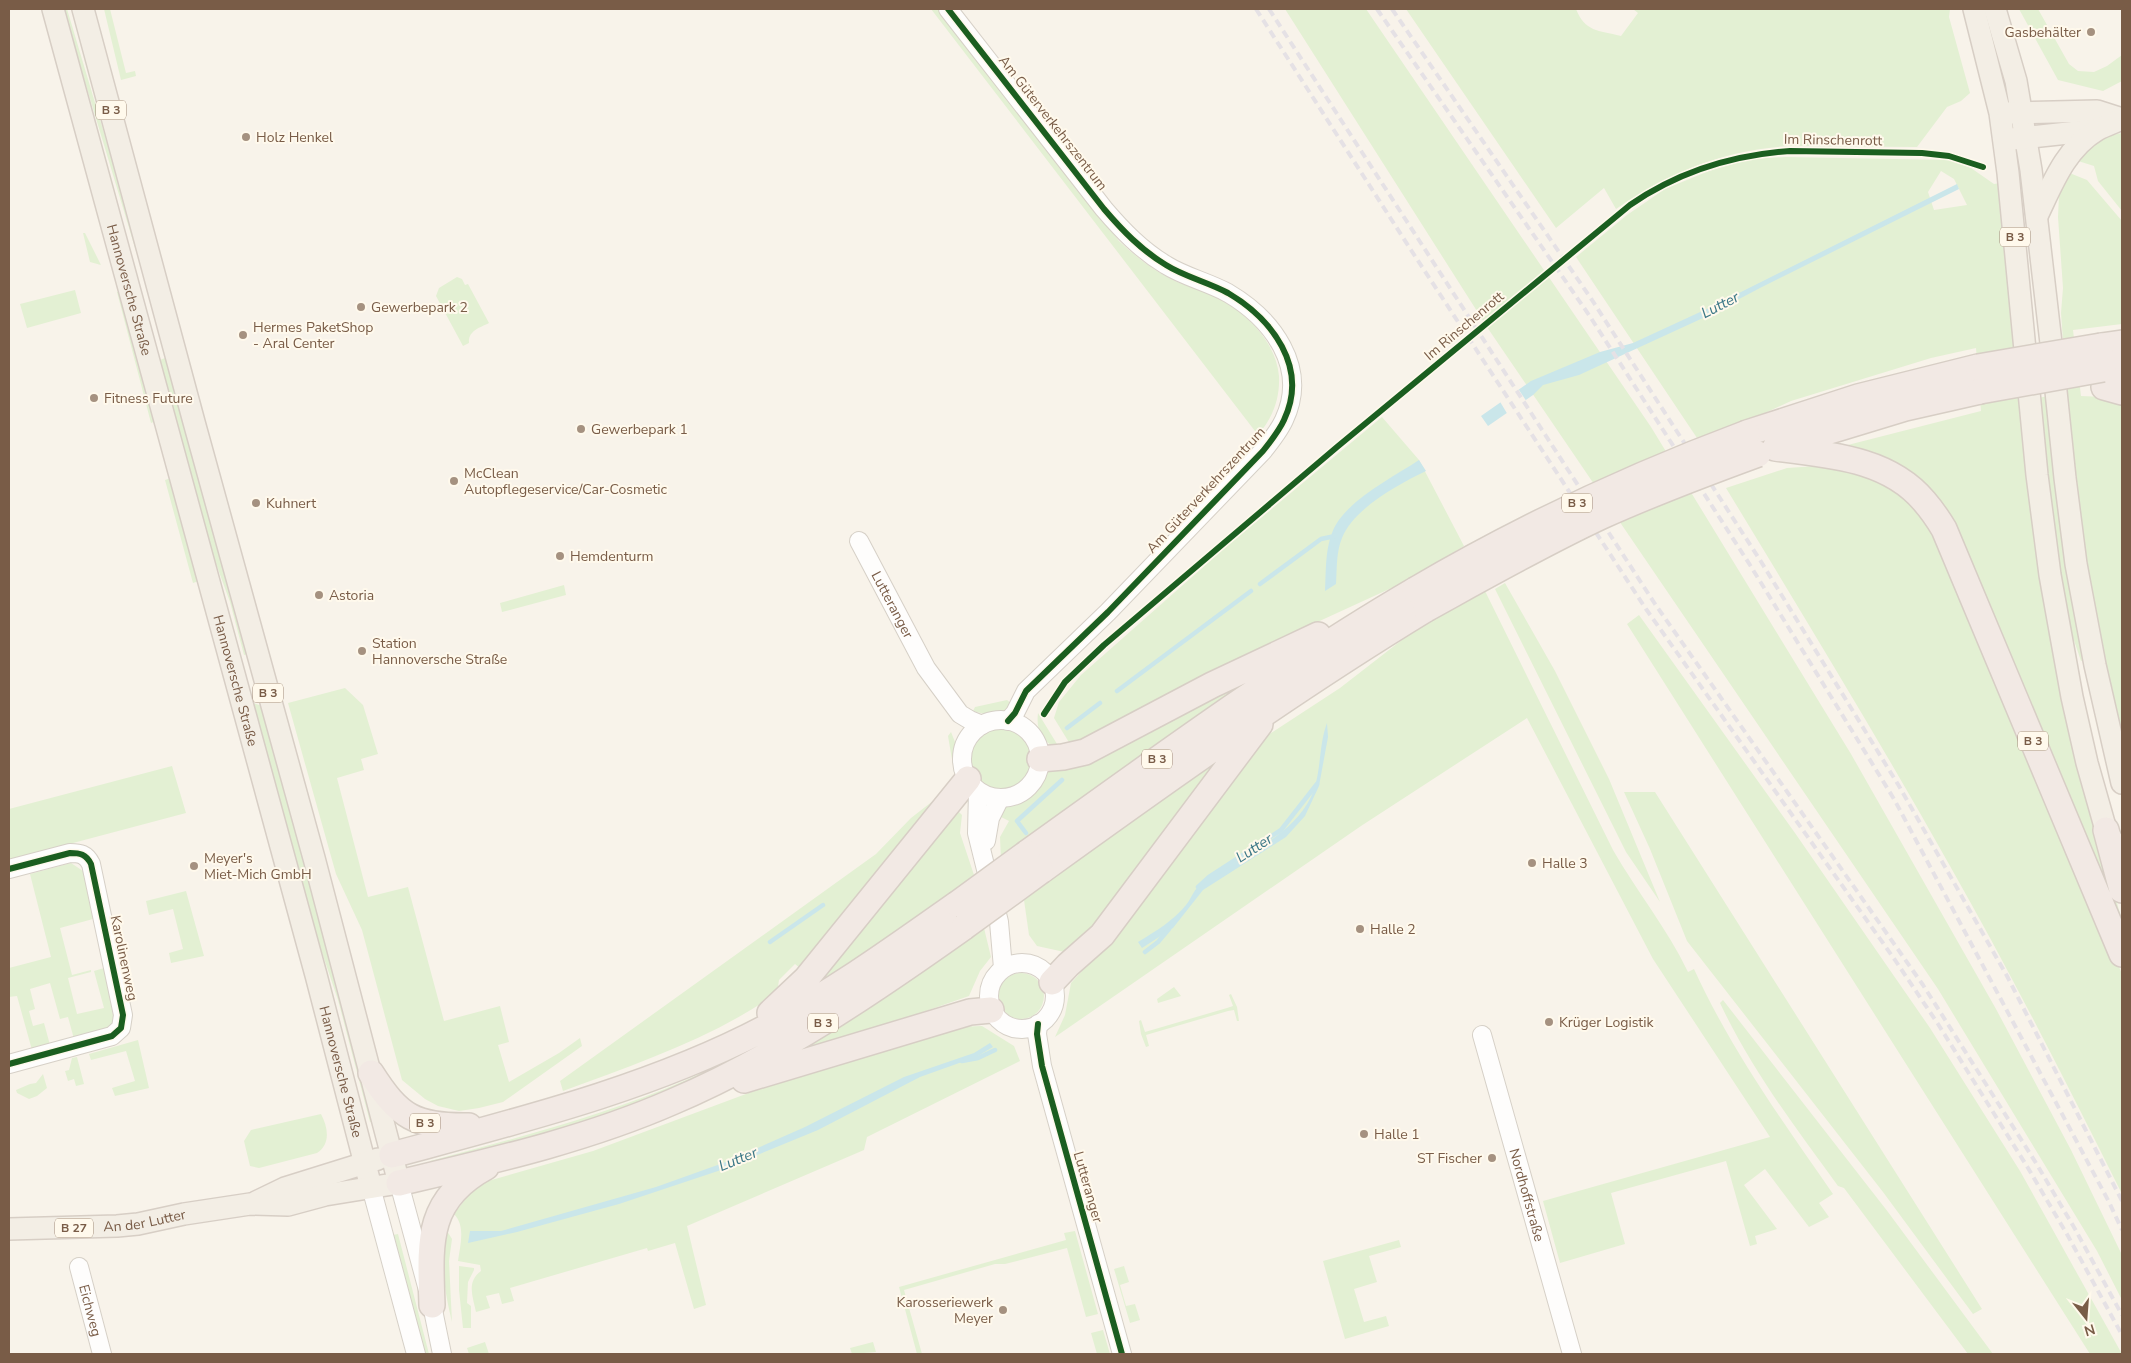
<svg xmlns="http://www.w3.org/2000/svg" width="2131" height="1363" viewBox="0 0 2131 1363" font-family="'Nunito Sans',sans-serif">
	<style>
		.green { fill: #e3f0d3; fill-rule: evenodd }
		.water { fill: #cae6ea }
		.pier { fill: #f8f3ea }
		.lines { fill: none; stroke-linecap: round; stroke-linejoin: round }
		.stream { stroke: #cae6ea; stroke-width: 4.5 }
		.minor-casing { stroke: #d6d0c7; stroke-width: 20 }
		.major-casing { stroke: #d7cec5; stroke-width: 24 }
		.highway-casing { stroke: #d7cec5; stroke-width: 28 }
		.minor { stroke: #fefdfc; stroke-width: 18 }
		.major { stroke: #f3eee5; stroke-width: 21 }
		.highway { stroke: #f2e9e4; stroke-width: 25 }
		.rail { stroke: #e5e1e5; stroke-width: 4; stroke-dasharray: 8 5; stroke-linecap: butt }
		.highway-bridge-casing { stroke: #d7cec5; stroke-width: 28; stroke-linecap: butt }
		.highway-bridge { stroke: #f2e9e4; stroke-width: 25 }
		.cycleway-casing { stroke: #fff9ec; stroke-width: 9 }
		.cycleway { stroke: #1b5e20; stroke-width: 6 }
		.poi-dot { fill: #a59180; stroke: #fff9ec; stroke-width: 2 }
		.labels { text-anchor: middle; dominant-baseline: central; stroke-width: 4; stroke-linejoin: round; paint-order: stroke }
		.shield { fill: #fff9ec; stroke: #a18b78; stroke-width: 1 }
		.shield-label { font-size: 12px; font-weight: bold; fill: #795c47 }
		.poi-label { font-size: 14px; fill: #795c47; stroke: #fff9ec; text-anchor: start }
		.street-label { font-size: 14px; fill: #795c47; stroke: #fff9ec }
		.water-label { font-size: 15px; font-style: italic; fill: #3b7787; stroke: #fff9ec }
	</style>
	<rect width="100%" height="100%" fill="#f8f3ea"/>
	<!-- green -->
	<path class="green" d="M 63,9 L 67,9 L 145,270 L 142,271 Z
		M 104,9 L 110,9 L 126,73 L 135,71 L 136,76 L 121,80 Z
		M 931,9 L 939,9 L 1119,241 C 1136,257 1154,271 1175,281 C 1189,287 1204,291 1217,298 C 1247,313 1276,342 1279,376 C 1280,399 1273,417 1258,435 Z
		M 1285,9 L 1366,9 L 1651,427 L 1851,754 L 1996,1009 L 2071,1150 L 2122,1255 L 2122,1300 L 2097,1251 L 1938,989 L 1489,330 Z
		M 1406,9 L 1576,9 C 1585,32 1598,30 1621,36 L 1638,13 L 1633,9 L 1950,9 L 1949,17 L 1970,93 L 1961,101 L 1947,107 L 1917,147 L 1790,146 C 1725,149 1668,173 1616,209 L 1604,188 L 1556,228 Z
		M 2019,9 L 2038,9 L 2069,64 L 2078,71 L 2094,72 L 2107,66 L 2122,55 L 2122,81 L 2103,91 L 2058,80 Z
		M 2122,133 L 2122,211 L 2098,181 L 2094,166 L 2075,160 C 2089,145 2101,136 2122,133 Z
		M 1786,157 L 1949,160 L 1971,168 L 1994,184 L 2000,183 L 2071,734 L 2122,921 L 2122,932 L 1953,529 L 1836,448 L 1981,411 L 1976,348 L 1931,358 L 1791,401 L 1750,420 L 1697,438 L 1576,257 L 1627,215 L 1665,189 L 1709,171 L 1751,159 ZM 1941,171 L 1954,179 L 1967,205 L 1934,210 L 1928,192 Z
		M 2067,172 L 2087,180 L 2122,221 L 2122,324 L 2073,330 L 2081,396 L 2104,397 L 2122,401 L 2122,743 L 2095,612 L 2086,557 L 2067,396 L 2061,313 L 2063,288 L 2058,217 L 2059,195 Z
		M 83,233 L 85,233 L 101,265 L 90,262 Z
		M 457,277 L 462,279 L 465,285 L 468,284 L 489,323 C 479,328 468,331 469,343 L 463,346 L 436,296 L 439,288 Z
		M 75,290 L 81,313 L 27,328 L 20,304 Z
		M 117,292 L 119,292 L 156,421 L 151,423 Z
		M 168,357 L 248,654 L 244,655 L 230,602 L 199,517 L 157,361 Z
		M 2048,396 C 2057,485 2066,573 2084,660 L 2081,661 L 2065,614 L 2038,398 Z
		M 1382,417 L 1419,460 L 1464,546 L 1409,580 L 1206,673 L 1083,739 L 1070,744 L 1054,718 L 1059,702 L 1081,675 L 1226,547 Z
		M 1831,465 C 1849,470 1870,474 1886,483 C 1920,503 1936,536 1953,569 L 2122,974 L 2122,1194 C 2067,1084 2011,973 1950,866 C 1878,738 1802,613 1726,488 L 1787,468 Z
		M 171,478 L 199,581 L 193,583 L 165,480 Z
		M 1505,583 L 1555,671 L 1609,779 L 1660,902 L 1626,852 L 1495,589 Z
		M 564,585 L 566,595 L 502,612 L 500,603 Z
		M 1485,591 L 1613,850 C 1637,892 1667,928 1688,972 L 1694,969 C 1731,1050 1783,1122 1833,1194 L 1819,1203 L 1829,1217 L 1809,1227 L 1765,1169 L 1744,1185 L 1777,1229 L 1755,1236 L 1757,1244 L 1750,1246 L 1726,1161 L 1611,1193 L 1625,1244 L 1560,1263 L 1543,1201 L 1770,1137 L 1653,959 L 1527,718 L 1361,826 L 1055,1037 L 1065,1015 L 1071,983 L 1112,938 L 1246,759 L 1268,735 L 1340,688 L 1416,629 Z
		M 1639,615 L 1795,833 L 1930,1028 L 2020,1171 L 2122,1354 L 2090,1354 L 1627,624 Z
		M 1272,667 L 1001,860 L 1000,837 L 1009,821 L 999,816 C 1012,793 1036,804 1046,767 Z
		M 345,688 L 363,705 L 378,754 L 361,759 L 364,770 L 337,778 L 368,897 L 408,887 L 444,1021 L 500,1006 L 509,1042 L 498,1045 L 509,1082 L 559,1053 L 580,1038 L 582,1046 L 503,1102 L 479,1108 L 459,1111 L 438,1106 L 425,1099 L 402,1080 L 362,930 L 336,874 L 288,703 Z
		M 1007,700 L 1012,704 C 1000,716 989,716 973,711 L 975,707 Z
		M 253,703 L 262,706 L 376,1121 L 370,1122 L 338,1000 L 310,917 Z
		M 1038,713 L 1057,744 L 1057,748 C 1041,741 1036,730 1038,713 Z
		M970 759a31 31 0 1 1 62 0a31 31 0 1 1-62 0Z
		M 951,732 L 957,747 L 955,777 L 948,736 Z
		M 1224,754 L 1091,934 L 1069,953 L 1037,946 L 1029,935 L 1024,900 Z
		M 172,766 L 186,813 L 9,860 L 9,809 Z
		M 1624,792 L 1655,792 L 1982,1309 L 1973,1314 L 1883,1192 L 1687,941 L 1650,849 Z
		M 938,797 L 801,969 L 795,964 L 779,980 L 777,993 C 713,1038 636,1064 563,1091 L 560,1081 L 876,854 L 911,818 Z
		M 954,807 L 962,815 L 960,833 L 975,878 L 866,954 L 802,994 Z
		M 71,863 L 83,871 L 93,919 L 60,928 L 72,975 L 91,970 L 91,972 L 68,978 L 77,1014 L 104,1008 L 94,971 L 104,968 L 114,1020 L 108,1030 L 74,1039 L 68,1017 L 60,1019 L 50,983 L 30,989 L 35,1009 L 29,1011 L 33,1026 L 44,1023 L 50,1045 L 32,1050 L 17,996 L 9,997 L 9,968 L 51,957 L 30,874 Z
		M 186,891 L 204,956 L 171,963 L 169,953 L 183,949 L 173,909 L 149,915 L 146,901 Z
		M 984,928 L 991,957 L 980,971 L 969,996 L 799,1055 L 797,1051 L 871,1006 Z
		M998 996a23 23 0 1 1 46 0a23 23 0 1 1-46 0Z
		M 862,985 L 721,1069 L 597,1120 L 431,1166 L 430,1161 C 517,1138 603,1116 686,1080 C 747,1054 804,1018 862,985 Z
		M 1174,987 L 1181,996 L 1158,1003 L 1157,999 Z
		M 1231,994 L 1237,1007 L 1239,1021 L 1237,1021 L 1234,1010 L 1228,1011 L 1146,1035 L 1149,1046 L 1146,1047 L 1141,1034 L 1139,1021 L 1141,1020 L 1145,1032 L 1227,1008 L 1233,1006 L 1229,995 Z
		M 1723,1000 L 1888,1212 L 1993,1354 L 1968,1354 L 1844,1188 L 1838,1186 C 1795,1127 1751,1069 1720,1003 Z
		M 982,1026 L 1014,1046 L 1020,1061 L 867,1137 L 864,1150 L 687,1226 L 706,1305 L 694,1309 L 675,1243 L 648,1251 L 647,1248 L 510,1288 L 514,1301 L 502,1304 L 499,1293 L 486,1296 L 490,1308 L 476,1312 C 473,1297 466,1282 481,1271 L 480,1265 L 458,1261 C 460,1246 466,1226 454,1214 L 470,1193 L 488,1181 L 593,1151 L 786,1079 L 954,1027 Z
		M 138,1040 L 149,1088 L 115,1096 L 112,1088 L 135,1081 L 126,1051 L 91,1060 L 89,1054 Z
		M 77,1057 L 84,1084 L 76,1086 L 74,1079 L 68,1081 L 65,1071 L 69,1070 L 72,1058 Z
		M 43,1074 L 47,1088 L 37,1096 L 29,1099 L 17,1093 L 16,1090 L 30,1084 L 36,1083 Z
		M 321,1114 C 328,1127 331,1144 317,1153 L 259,1168 L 250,1166 L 244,1141 L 251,1130 Z
		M 447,1231 L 452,1239 L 449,1261 L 452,1322 C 444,1288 440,1265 447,1231 Z
		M 1075,1231 L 1098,1314 L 1086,1317 L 1067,1248 L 1005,1264 L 995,1264 L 904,1290 L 922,1354 L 917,1354 L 899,1287 L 1066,1240 L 1064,1233 Z
		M 398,1234 L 429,1354 L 424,1354 L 393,1235 Z
		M 1399,1240 L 1401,1247 L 1369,1256 L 1377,1282 L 1354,1289 L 1364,1322 L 1386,1316 L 1389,1326 L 1345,1339 L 1323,1261 Z
		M 459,1266 L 474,1268 L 474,1270 L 468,1282 L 467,1303 L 471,1306 L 471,1328 L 463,1328 L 459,1290 Z
		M 1124,1266 L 1129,1282 L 1120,1285 L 1126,1306 L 1135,1304 L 1140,1320 L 1130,1323 L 1114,1269 Z
		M 1103,1330 L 1110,1354 L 1097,1354 L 1091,1333 Z
		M 485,1342 L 489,1354 L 469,1354 L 467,1348 Z
		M 873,1342 L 876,1352 L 852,1354 L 850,1348 Z"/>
	<!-- water -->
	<path class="water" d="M 1957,184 L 1959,189 L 1760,288 L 1703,318 L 1579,375 L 1543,385 L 1533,395 L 1488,426 L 1481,416 L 1531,381 L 1600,352 L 1633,343 L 1711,307 Z
		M 1419,460 L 1426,471 C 1399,484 1354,508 1342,538 C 1336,552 1337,570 1336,584 L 1325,591 C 1326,572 1325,551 1332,533 C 1343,502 1392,478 1419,460 Z
		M 1327,723 L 1328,737 L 1319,786 L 1305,816 L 1286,837 L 1203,890 L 1173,928 L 1142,948 L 1138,942 C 1156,931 1173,921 1186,905 C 1191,899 1193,891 1199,886 C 1235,857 1289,841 1311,797 C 1322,773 1318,747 1327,723 Z
		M 990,1043 L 993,1047 L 976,1057 L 920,1077 L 818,1130 L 718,1171 L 619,1204 L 517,1232 L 468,1243 L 470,1231 L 501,1231 L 656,1187 L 726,1162 L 805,1127 L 904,1077 L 974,1053 Z"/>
	<!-- pier -->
	<path class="pier" d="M 1517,387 L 1527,402 L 1508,415 L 1499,400 Z"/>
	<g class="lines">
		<!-- stream -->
		<path class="stream" d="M 1260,584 L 1321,539 L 1335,536
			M 1117,691 L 1251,591
			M 1067,728 L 1100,703
			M 1026,833 L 1017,821 L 1062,780
			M 1198,887 L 1209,877 L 1281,830 L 1317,784
			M 770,942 L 823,905
			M 1145,952 L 1158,942 L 1169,929
			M 962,1061 L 978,1058 L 995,1050"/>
		<!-- minor casing -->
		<g class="minor-casing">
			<g id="minor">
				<path d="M 948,9 L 1104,209 C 1122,230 1141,250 1166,265 C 1185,277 1208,282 1228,293 C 1272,319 1309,367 1284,420 C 1279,431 1271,441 1263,451 L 1108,612 L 1026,691 L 1015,713 L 1008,721"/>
				<path id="s1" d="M 859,541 L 926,668 L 960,714 L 970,720 L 982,725"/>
				<circle cx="1001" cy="759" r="39"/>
				<path d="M 978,791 L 977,833 L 999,922 L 1003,968"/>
				<path d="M 986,841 L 990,818 L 1000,798"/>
				<path d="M 9,869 L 70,853 C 80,853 86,854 91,864 L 123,1015 L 121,1028 L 112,1036 L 9,1064"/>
				<circle cx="1022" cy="996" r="33"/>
				<path d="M 1038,1024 L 1037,1034 L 1042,1066 L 1122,1354"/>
				<path id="s2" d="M 1482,1035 L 1572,1354"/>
				<path d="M 399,1183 L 432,1305 L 442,1354"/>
				<path d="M 371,1187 L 416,1354"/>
				<path id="s3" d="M 79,1267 L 102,1354"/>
			</g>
		</g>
		<!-- major casing -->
		<g class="major-casing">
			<g id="major">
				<path id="s4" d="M 53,9 L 316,975 L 371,1187"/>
				<path d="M 1974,9 L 2000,113 L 2008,173 L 2037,475 L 2050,575 L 2072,697 L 2087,763 L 2106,830 L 2115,845"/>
				<path d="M 1995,9 L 2016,81 L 2031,170 L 2051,343 L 2065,478 L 2076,564 L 2095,665 L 2122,783"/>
				<path d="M 2008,113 L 2097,111 L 2122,119"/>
				<path d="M 2012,139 L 2096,130"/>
				<path d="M 2037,216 C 2052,185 2065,149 2097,130 C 2104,126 2113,123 2122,119"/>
				<path d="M 256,1202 L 285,1188 L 378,1159"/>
				<path id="s5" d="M 9,1229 L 117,1226 L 138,1224 L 184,1214 L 250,1204 L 288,1205 L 325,1195 L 399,1183 L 314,858 L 194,422 L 83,9"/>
			</g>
		</g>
		<!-- highway casing -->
		<g class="highway-casing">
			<path id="highway" d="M 2101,346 L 2122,343
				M 2103,369 L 2122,366
				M 2104,387 L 2122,392
				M 1747,433 L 1858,397 L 1978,367
				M 1780,446 L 1905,408 L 1980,391
				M 1775,448 C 1826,455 1887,457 1924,501 C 1931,509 1938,519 1944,529 L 2122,954
				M 1040,759 L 1063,757 L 1085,752 L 1212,685 L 1318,635
				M 2106,830 L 2122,890
				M 1027,853 C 1154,762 1280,669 1415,590
				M 1041,871 C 1167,780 1293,690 1426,609
				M 1052,982 L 1068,965 L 1102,935 L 1260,724
				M 770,1013 L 806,979 L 968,779
				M 371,1073 C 399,1117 415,1127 469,1126
				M 744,1080 L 970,1012 L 991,1010
				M 392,1155 C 518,1121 652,1088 767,1027 C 834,992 896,947 957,904
				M 399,1183 C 491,1161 585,1140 672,1102 C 777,1057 871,993 964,927
				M 432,1305 C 430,1244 425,1200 486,1167"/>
		</g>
		<!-- minor -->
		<use href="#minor" class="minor"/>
		<!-- major -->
		<use href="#major" class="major"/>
		<!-- highway -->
		<use href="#highway" class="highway"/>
		<!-- rail -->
		<path class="rail" d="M 1256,9 L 1411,250 L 1646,609 L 1895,960 L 1938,1024 L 2028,1168 L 2068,1236 L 2122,1335
			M 1269,9 L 1655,604 L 1923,985 L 2036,1163 L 2075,1229 L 2122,1315
			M 1377,9 L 1589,315 L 1750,565 L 1894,799 L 2109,1202 L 2122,1230
			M 1392,9 L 1592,300 L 1760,560 L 1899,786 L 2007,976 L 2122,1201"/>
		<!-- highway-bridge casing -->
		<g class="highway-bridge-casing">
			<path id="highway-bridge" d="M 1978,367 L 2101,346
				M 1980,391 L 2103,369
				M 1415,590 C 1524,526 1629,477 1747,433
				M 1426,609 C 1484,577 1542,544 1602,516 C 1653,493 1706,473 1758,454
				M 957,904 L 1027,853
				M 964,927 L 1041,871"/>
		</g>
		<!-- highway-bridge -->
		<use href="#highway-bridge" class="highway-bridge"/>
		<!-- cycleway casing -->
		<g class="cycleway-casing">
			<path id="cycleway" d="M 948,9 L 1104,209 C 1122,230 1141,250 1166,265 C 1185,277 1208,282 1228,293 C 1272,319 1309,367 1284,420 C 1279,431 1271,441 1263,451 L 1108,612 L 1026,691 L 1015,713 L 1008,721
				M 1044,714 L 1065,682 L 1104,645 L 1337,447 L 1630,205 C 1678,172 1732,155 1790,151 L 1922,153 L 1949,156 L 1983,167
				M 9,869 L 70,853 C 80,853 86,854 91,864 L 123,1015 L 121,1028 L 112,1036 L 9,1064
				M 1038,1024 L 1037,1034 L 1042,1066 L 1122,1354"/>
		</g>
		<!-- cycleway -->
		<use href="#cycleway" class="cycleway"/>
	</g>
	<!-- markers -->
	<g class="poi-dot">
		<circle cx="2091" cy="32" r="5"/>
		<circle cx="246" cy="137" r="5"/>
		<circle cx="361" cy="307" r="5"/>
		<circle cx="243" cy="335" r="5"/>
		<circle cx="94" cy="398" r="5"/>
		<circle cx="581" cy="429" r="5"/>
		<circle cx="454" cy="481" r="5"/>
		<circle cx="256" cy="503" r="5"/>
		<circle cx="560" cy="556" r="5"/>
		<circle cx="319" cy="595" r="5"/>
		<circle cx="362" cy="651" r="5"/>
		<circle cx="1532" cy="863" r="5"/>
		<circle cx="194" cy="866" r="5"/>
		<circle cx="1360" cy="929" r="5"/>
		<circle cx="1549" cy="1022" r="5"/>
		<circle cx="1364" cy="1134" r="5"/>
		<circle cx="1492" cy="1158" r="5"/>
		<circle cx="1003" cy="1310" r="5"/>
	</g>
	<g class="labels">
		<!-- shield labels -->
		<g class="shield">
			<rect x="96" y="100.5" width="30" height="19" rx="4"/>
			<rect x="2000" y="227.5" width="30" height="19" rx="4"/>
			<rect x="1562" y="493.5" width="30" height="19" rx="4"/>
			<rect x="253" y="683.5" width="30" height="19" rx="4"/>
			<rect x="2018" y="731.5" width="30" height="19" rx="4"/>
			<rect x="1142" y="749.5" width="30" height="19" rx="4"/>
			<rect x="808" y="1013.5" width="30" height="19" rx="4"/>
			<rect x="410" y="1113.5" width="30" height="19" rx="4"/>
			<rect x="55" y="1218.5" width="38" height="19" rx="4"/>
		</g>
		<g class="shield-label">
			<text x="111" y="110">B 3</text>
			<text x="2015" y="237">B 3</text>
			<text x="1577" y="503">B 3</text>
			<text x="268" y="693">B 3</text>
			<text x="2033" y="741">B 3</text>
			<text x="1157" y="759">B 3</text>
			<text x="823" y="1023">B 3</text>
			<text x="425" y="1123">B 3</text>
			<text x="74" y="1228">B 27</text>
		</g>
		<!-- poi labels -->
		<g class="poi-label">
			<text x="2081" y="32" text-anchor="end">Gasbehälter</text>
			<text x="256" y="137">Holz Henkel</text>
			<text x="371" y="307">Gewerbepark 2</text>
			<text x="253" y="327">Hermes PaketShop<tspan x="253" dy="16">- Aral Center</tspan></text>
			<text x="104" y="398">Fitness Future</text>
			<text x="591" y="429">Gewerbepark 1</text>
			<text x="464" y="473">McClean<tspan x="464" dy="16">Autopflegeservice/Car-Cosmetic</tspan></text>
			<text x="266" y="503">Kuhnert</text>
			<text x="570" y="556">Hemdenturm</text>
			<text x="329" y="595">Astoria</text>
			<text x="372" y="643">Station<tspan x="372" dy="16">Hannoversche Straße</tspan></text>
			<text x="204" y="858">Meyer's<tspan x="204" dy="16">Miet-Mich GmbH</tspan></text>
			<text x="1542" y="863">Halle 3</text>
			<text x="1370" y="929">Halle 2</text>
			<text x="1559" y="1022">Krüger Logistik</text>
			<text x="1374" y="1134">Halle 1</text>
			<text x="1482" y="1158" text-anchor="end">ST Fischer</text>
			<text x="993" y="1302" text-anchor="end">Karosseriewerk<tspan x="993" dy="16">Meyer</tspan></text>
		</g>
		<!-- street labels -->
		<g class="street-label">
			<text transform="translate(1053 123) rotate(52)">Am Güterverkehrszentrum</text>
			<text transform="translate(1833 140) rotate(1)">Im Rinschenrott</text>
			<text stroke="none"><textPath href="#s4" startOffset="291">Hannoversche Straße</textPath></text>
			<text transform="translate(1464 326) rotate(-40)">Im Rinschenrott</text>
			<text transform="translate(1206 490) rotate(-47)">Am Güterverkehrszentrum</text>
			<text stroke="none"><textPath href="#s1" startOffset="72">Lutteranger</textPath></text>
			<text stroke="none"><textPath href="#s4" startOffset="696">Hannoversche Straße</textPath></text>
			<text transform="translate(124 958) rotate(78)">Karolinenweg</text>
			<text stroke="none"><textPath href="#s4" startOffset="1101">Hannoversche Straße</textPath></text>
			<text transform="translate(1088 1187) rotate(74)">Lutteranger</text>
			<text stroke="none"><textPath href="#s2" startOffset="166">Nordhoffstraße</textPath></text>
			<text stroke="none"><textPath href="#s5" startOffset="136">An der Lutter</textPath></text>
			<text stroke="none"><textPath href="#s3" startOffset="45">Eichweg</textPath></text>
		</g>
		<!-- water labels -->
		<g class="water-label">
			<text transform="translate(1720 305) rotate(-27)">Lutter</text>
			<text transform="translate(1254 848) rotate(-33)">Lutter</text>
			<text transform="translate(738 1159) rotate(-22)">Lutter</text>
		</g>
	</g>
	<!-- border -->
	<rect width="2131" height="1363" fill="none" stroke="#795c47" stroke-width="20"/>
	<!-- north arrow -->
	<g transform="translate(2086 1318) rotate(163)" stroke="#fff9ec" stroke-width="4" paint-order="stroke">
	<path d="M0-4L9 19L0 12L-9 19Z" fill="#795c47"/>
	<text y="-8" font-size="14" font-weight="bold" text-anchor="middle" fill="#795c47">N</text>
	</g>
</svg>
